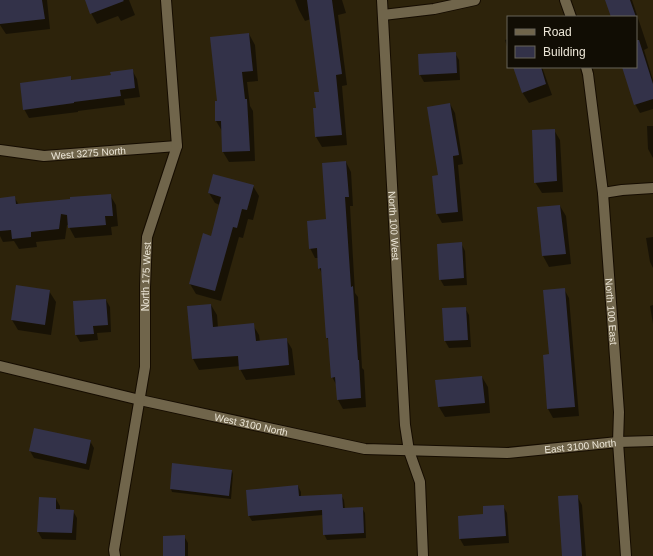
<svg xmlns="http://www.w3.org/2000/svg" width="653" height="556" viewBox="0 0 653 556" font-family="Arial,sans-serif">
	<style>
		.shadow { fill: #0007 }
		.building { fill: #333249 }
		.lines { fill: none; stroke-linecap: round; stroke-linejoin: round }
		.minor-casing { stroke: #150c00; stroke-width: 12 }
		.minor { stroke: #70654b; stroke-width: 10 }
		.labels { text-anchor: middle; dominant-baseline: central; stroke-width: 3; stroke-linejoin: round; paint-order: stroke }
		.street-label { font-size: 10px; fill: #ece6d7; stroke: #110d04 }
	</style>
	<rect width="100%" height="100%" fill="#2d230b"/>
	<!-- shadow -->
	<path class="shadow" d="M 0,0 L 47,0 L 50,29 L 6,34 L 0,25 Z
		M 86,0 L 129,0 L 135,15 L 121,21 L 118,16 L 97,24 L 91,13 Z
		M 295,0 L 342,0 L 346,13 L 338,15 L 347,85 L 342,86 L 347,145 L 322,147 L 316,137 L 317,109 L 320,93 L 311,19 L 305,21 L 299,10 Z
		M 606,0 L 632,0 L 648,48 L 644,50 L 653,80 L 653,109 L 640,113 L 635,104 L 623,67 L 636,67 L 636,17 L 612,17 Z
		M 249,34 L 255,45 L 258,81 L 247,82 L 250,106 L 253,111 L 255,161 L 229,162 L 223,152 L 222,131 L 216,121 L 218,102 Z
		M 508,39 L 508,50 L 505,40 Z
		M 455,53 L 459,60 L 460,80 L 424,82 L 420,75 Z
		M 514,67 L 542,67 L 552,95 L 529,103 L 522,92 Z
		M 132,70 L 137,79 L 140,97 L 124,99 L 125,105 L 78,111 L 78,112 L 29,118 L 24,109 L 70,77 L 72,81 L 112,76 Z
		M 450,104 L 455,113 L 463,164 L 458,165 L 463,221 L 442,223 L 437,214 L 440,176 Z
		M 647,126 L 653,126 L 653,158 L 648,149 Z
		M 554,130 L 560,140 L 563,192 L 542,193 L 535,182 Z
		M 346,162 L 351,172 L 353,206 L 350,206 L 355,293 L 358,297 L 362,368 L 364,370 L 366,407 L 343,409 L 338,400 L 337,386 L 332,377 L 330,343 L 327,338 L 323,275 L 319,268 L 318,258 L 315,258 L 310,248 L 327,220 Z
		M 253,186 L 259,196 L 253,220 L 248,219 L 243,238 L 239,237 L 221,301 L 196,294 L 190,284 L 212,237 L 220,205 L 215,203 L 209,193 Z
		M 110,195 L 116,205 L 118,226 L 111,227 L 112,235 L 75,238 L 69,227 L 69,225 L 67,225 L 65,239 L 36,242 L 37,247 L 19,249 L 14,241 L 3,242 L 0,236 L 0,199 L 14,197 L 19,205 L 71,200 Z
		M 560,206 L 566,216 L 571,264 L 549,267 L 543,256 L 538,208 Z
		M 653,237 L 653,268 L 650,262 L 646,238 Z
		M 461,243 L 465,251 L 467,285 L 444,286 L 440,279 Z
		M 564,289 L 569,298 L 579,416 L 553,418 L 548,409 L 544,356 L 550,355 Z
		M 49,291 L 56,302 L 51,335 L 18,330 L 12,320 Z
		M 106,300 L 110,307 L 111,332 L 97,333 L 98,340 L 80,342 L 76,335 Z
		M 211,305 L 217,315 L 218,328 L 253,325 L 259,335 L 260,342 L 286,339 L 292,349 L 295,375 L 246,380 L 240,369 L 240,366 L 199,370 L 193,359 L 189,306 Z
		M 653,305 L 653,324 L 650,306 Z
		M 465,308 L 469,315 L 471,347 L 449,348 L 445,341 L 443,309 Z
		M 482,377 L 488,387 L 490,413 L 445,417 L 439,407 Z
		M 90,441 L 94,448 L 89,470 L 34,458 L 30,451 Z
		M 173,464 L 232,471 L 233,474 L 231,499 L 172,492 L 171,489 Z
		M 298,486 L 301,492 L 301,497 L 341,495 L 344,500 L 345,509 L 362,508 L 365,513 L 366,538 L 327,540 L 324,534 L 323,515 L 252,521 L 249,516 Z
		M 577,496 L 582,505 L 586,556 L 563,556 Z
		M 56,499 L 60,506 L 60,510 L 73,511 L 77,518 L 76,540 L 42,539 L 38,532 Z
		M 503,506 L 507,513 L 509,543 L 464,546 L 460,539 L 484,515 Z
		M 184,536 L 188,543 L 188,556 L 164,556 Z"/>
	<!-- building -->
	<path class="building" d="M 0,0 L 42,0 L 45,19 L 0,24 Z
		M 85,0 L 123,0 L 124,1 L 90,14 Z
		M 307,0 L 332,0 L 342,74 L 336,75 L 342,135 L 315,137 L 313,108 L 316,108 L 314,92 L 319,92 Z
		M 605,0 L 630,0 L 636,17 L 611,17 Z
		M 249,33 L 253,71 L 242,72 L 245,99 L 247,99 L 250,151 L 222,152 L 221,121 L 215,121 L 215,101 L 217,101 L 210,37 Z
		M 636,40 L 639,40 L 653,84 L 653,99 L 634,105 L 622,67 L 636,67 Z
		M 456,52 L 457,73 L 419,75 L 418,54 Z
		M 513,67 L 541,67 L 546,84 L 522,93 Z
		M 133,69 L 135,88 L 120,90 L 121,96 L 74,102 L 74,103 L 23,110 L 20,83 L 71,76 L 71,80 L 111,75 L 110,72 Z
		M 450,103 L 459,155 L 453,156 L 458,212 L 436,214 L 432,176 L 438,175 L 427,107 Z
		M 555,129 L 557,181 L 534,183 L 532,130 Z
		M 346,161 L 349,197 L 345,197 L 351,287 L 353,286 L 358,360 L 359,360 L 361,398 L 337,400 L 335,377 L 331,378 L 328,338 L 326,338 L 321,268 L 318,269 L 317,248 L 309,249 L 307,221 L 326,219 L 322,163 Z
		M 213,174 L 254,185 L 247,210 L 242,209 L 237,228 L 233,227 L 215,291 L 189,284 L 203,233 L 211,236 L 221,197 L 208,193 Z
		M 111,194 L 113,216 L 105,216 L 106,225 L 68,228 L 67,215 L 61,214 L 59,229 L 31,232 L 31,237 L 12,239 L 11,230 L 0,231 L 0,198 L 15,196 L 16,204 L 70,199 L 70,197 Z
		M 560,205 L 566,254 L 542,256 L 537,207 Z
		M 462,242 L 464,278 L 439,280 L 437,244 Z
		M 16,285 L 50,290 L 45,325 L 11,320 Z
		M 565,288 L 575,407 L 547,409 L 543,355 L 549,354 L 543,290 Z
		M 106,299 L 108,325 L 93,326 L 94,334 L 75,335 L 73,301 Z
		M 211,304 L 213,327 L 254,323 L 256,341 L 287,338 L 289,365 L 239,370 L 238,356 L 192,359 L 187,306 Z
		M 466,307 L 468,340 L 444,341 L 442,308 Z
		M 482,376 L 485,403 L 438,407 L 435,380 Z
		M 34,428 L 91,440 L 86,464 L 29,451 Z
		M 172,463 L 232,470 L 229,496 L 170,489 Z
		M 298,485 L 299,496 L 342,494 L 343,508 L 363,507 L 364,533 L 323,535 L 322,510 L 248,516 L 246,490 Z
		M 578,495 L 582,556 L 562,556 L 558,496 Z
		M 39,497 L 56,498 L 56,509 L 74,510 L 72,533 L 37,532 Z
		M 504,505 L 506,536 L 459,539 L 458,516 L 483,514 L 483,506 Z
		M 185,535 L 185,556 L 163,556 L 163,536 Z"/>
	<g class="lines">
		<!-- minor casing -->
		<g class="minor-casing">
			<g id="minor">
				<path id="s1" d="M 382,0 L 405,425 L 409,451 L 420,482 L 423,556"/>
				<path d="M 565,0 L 571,17"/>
				<path d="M 383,15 L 434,9 L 475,0"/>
				<path id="s2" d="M 586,67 L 588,74 L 603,193 L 619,412 L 618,442 L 626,556"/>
				<path id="s3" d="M 0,150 L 44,156 L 177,146"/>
				<path d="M 603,193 L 622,190 L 653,188"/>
				<path id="s4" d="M 0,366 L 140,400 L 365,449 L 507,453 L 618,442 L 653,441"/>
				<path id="s5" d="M 115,556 L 114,550 L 145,367 L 145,287 L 147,237 L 177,146 L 166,0"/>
			</g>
		</g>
		<!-- minor -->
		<use href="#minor" class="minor"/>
	</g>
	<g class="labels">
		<!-- street labels -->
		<g class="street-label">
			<text stroke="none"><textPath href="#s3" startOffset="89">West 3275 North</textPath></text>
			<text stroke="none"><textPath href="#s1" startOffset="226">North 100 West</textPath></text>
			<text stroke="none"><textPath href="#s5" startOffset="282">North 175 West</textPath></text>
			<text stroke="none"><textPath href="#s2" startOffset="246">North 100 East</textPath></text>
			<text stroke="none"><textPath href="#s4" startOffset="258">West 3100 North</textPath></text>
			<text stroke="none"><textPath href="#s4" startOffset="590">East 3100 North</textPath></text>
		</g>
	</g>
	<!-- legend -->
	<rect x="507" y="16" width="130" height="52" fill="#110d04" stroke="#696458"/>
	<rect x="515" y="29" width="20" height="6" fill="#70654b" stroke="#696458"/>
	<text x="543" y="36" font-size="12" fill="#ece6d7">Road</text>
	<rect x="515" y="46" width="20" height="12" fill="#333249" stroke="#696458"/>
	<text x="543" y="56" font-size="12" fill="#ece6d7">Building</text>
</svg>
